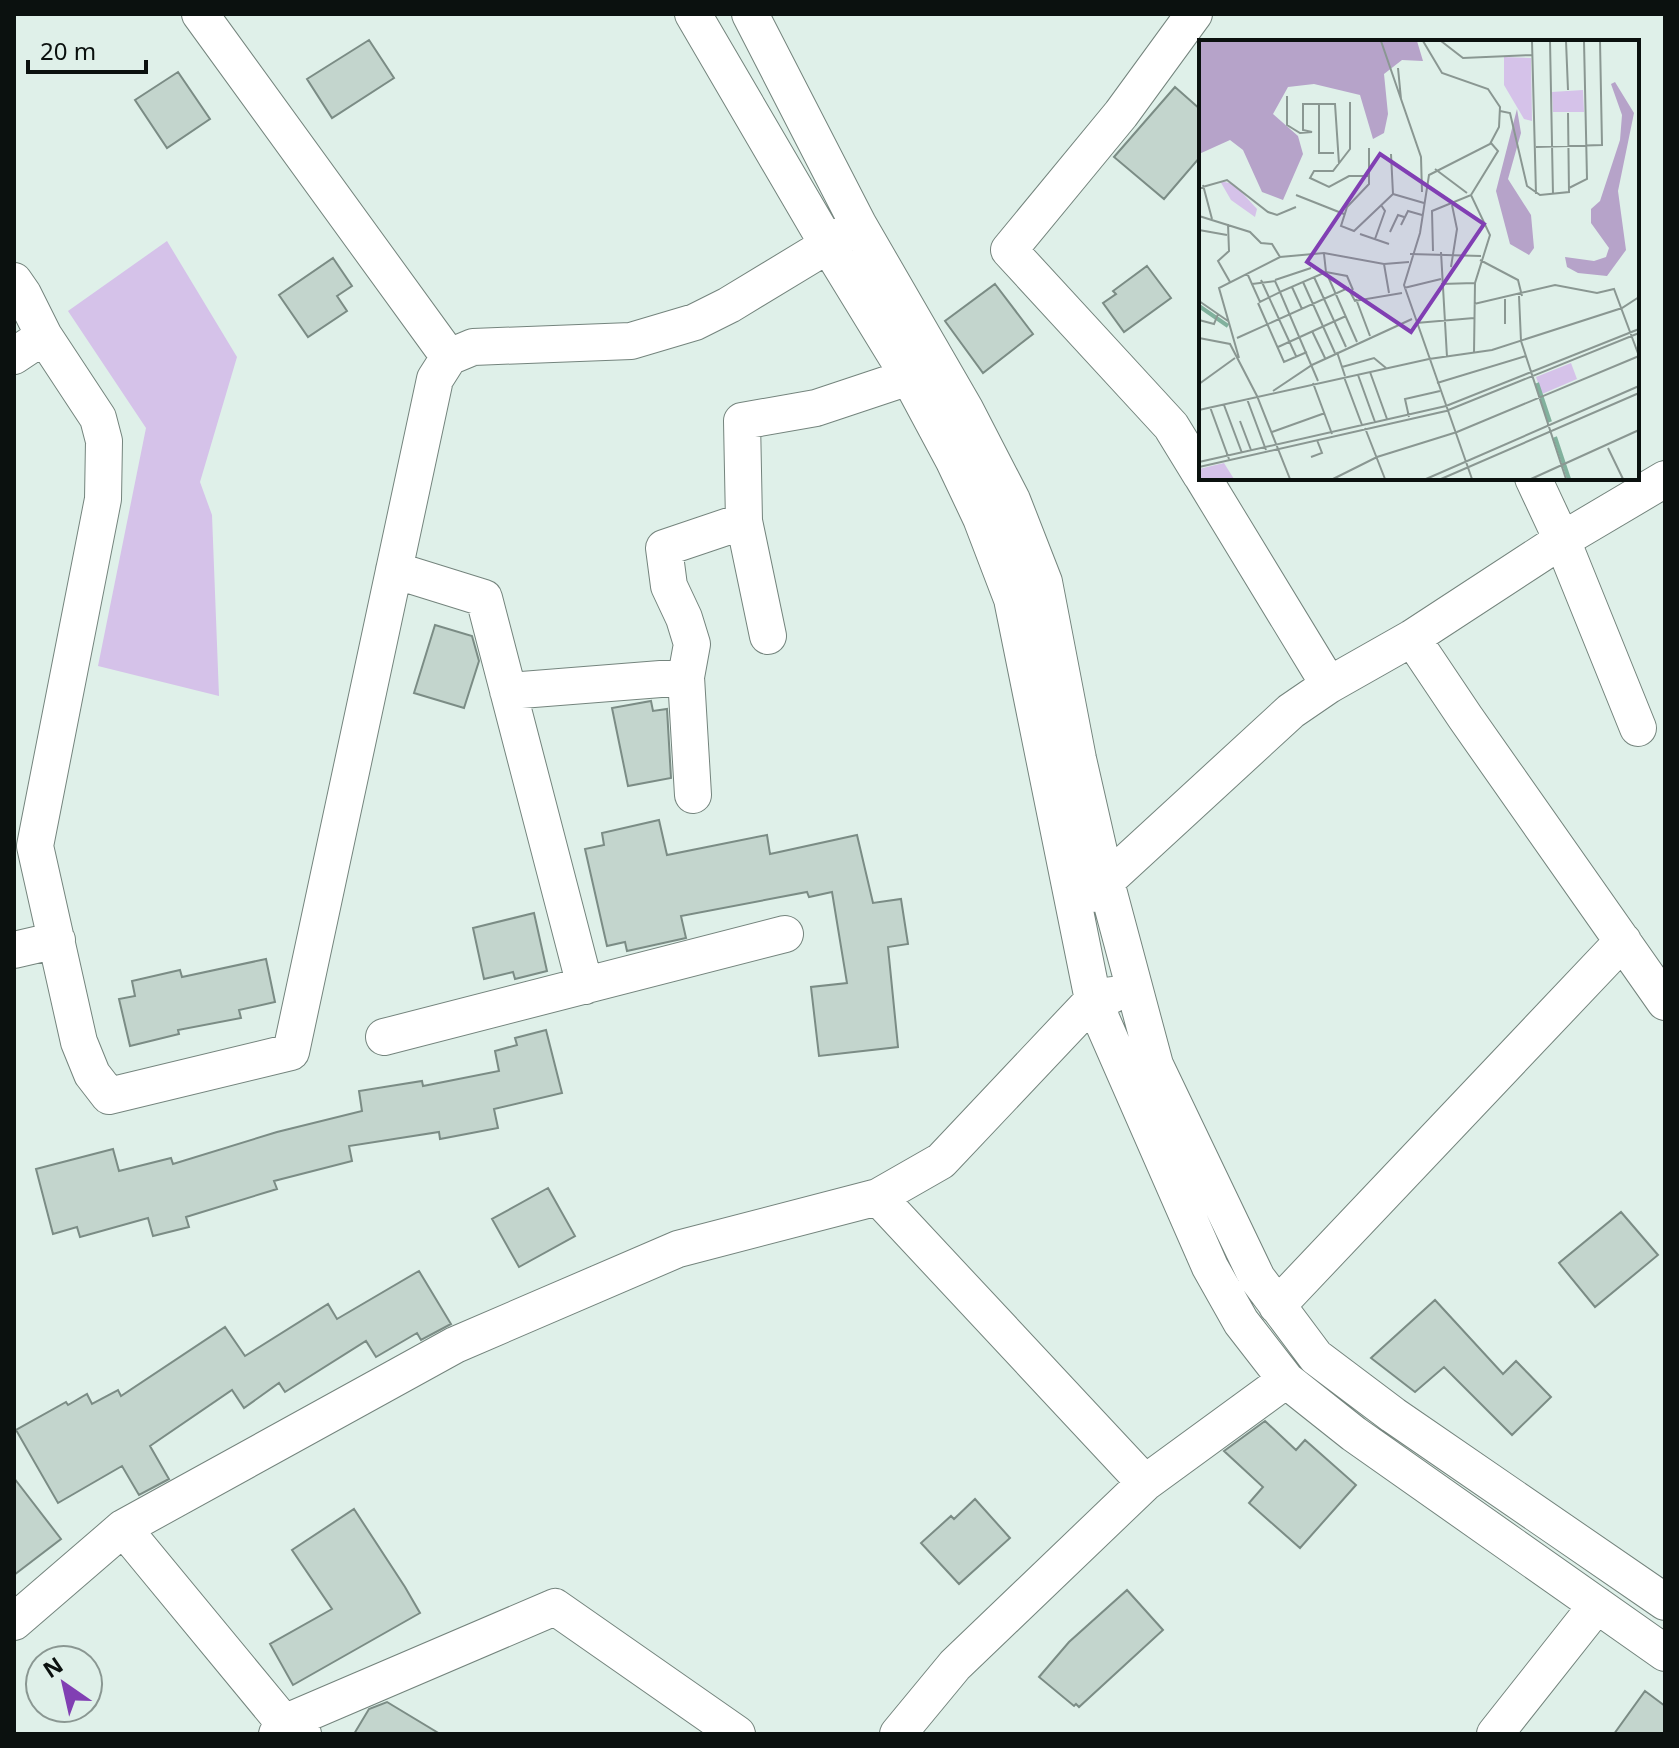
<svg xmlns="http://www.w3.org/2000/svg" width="1679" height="1748" viewBox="0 0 1679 1748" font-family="'Noto Sans',sans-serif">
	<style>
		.green { fill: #d5c2e9 }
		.building { fill: #c3d5cd; stroke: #7b8c85; stroke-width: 2 }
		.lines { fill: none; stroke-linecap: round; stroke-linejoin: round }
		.minor-casing { stroke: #74847d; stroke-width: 38 }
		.minor { stroke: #fff; stroke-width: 36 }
		.inset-river { fill: none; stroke: #81b19d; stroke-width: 4 }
		.inset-road { fill: none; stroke: #8a9792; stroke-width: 2 }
		.view { fill: #813fb3; fill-opacity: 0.15; stroke: #813fb3; stroke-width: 4 }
		.inset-edge { fill: none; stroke: #0b110f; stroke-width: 4 }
	</style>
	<rect width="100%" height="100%" fill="#dff0e9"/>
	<!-- green -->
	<path class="green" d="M 167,241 L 237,357 L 200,482 L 212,515 L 219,696 L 98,666 L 146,428 L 68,311 Z"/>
	<!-- building -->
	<path class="building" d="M 369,40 L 394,78 L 332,118 L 307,79 Z
		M 178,72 L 210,119 L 167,148 L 135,100 Z
		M 1175,87 L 1201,110 L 1201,156 L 1164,199 L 1114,157 Z
		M 333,258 L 352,286 L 337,296 L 347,311 L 308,337 L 279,295 Z
		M 1147,266 L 1171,298 L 1124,332 L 1103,303 L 1116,294 L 1113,291 Z
		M 995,284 L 1033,334 L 983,373 L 945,321 Z
		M 435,625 L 472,636 L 479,661 L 464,708 L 414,693 Z
		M 651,701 L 653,711 L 667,709 L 671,778 L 628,786 L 612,708 Z
		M 659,820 L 667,855 L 767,835 L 770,854 L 857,835 L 873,903 L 901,899 L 908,944 L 888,947 L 898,1047 L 819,1056 L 811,987 L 847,983 L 832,892 L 809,897 L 807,892 L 681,916 L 686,938 L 627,951 L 625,942 L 607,946 L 585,849 L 604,845 L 602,833 Z
		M 534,913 L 547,971 L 515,979 L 513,972 L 484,979 L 473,928 Z
		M 266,959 L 275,1002 L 239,1010 L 241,1018 L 178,1030 L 179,1034 L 130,1046 L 119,999 L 135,996 L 132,981 L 180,970 L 182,977 Z
		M 546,1030 L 562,1093 L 494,1109 L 498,1128 L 440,1139 L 439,1132 L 349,1146 L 352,1161 L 274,1181 L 277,1189 L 186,1217 L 189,1227 L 153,1236 L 148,1218 L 80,1237 L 77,1227 L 53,1234 L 36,1169 L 113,1149 L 119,1171 L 171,1158 L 173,1164 L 277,1132 L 362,1111 L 359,1091 L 422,1081 L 423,1086 L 499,1071 L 495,1051 L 517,1045 L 515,1038 Z
		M 548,1188 L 575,1236 L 519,1267 L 492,1219 Z
		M 1621,1212 L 1658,1255 L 1595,1307 L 1559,1263 Z
		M 419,1271 L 451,1324 L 421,1340 L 417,1333 L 376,1357 L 366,1341 L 285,1392 L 279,1383 L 244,1408 L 232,1390 L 150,1446 L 169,1479 L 139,1495 L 122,1466 L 58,1503 L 16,1430 L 66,1402 L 68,1405 L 87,1394 L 92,1404 L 118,1390 L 121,1396 L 225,1327 L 245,1356 L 328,1304 L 337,1319 Z
		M 1435,1300 L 1503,1374 L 1516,1361 L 1551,1397 L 1512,1435 L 1444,1367 L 1415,1392 L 1371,1358 Z
		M 1265,1421 L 1296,1450 L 1305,1440 L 1356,1485 L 1300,1548 L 1249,1503 L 1263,1487 L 1224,1451 Z
		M 14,1478 L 61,1539 L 14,1575 Z
		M 975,1499 L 1010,1538 L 959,1584 L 921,1543 L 951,1516 L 954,1519 Z
		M 354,1509 L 405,1587 L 420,1613 L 293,1685 L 270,1644 L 332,1609 L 292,1550 Z
		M 1127,1590 L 1163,1630 L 1079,1707 L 1076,1704 L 1074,1706 L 1039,1677 L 1069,1642 Z
		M 1645,1691 L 1665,1706 L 1665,1734 L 1614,1734 Z
		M 387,1702 L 440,1734 L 354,1734 L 369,1709 Z"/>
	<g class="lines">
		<!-- minor casing -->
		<g class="minor-casing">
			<path id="minor" d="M 200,14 L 449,357
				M 693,14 L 828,245 L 909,377 L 954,461 L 981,518 L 1012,599 L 1093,1000 L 1210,1267 L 1241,1322 L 1286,1380 L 1354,1434 L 1665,1653
				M 750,14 L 858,224 L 965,409 L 1012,500 L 1044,582 L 1078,759 L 1106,882 L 1155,1065 L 1257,1278 L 1316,1357 L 1393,1415 L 1665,1602
				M 1194,14 L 1121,114 L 1009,250 L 1171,426 L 1201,475
				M 14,281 L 23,294 L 44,336 L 98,418 L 104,441 L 103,499 L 35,846 L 79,1042 L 92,1074 L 109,1096 L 291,1052 L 435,379 L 449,357 L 473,347 L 631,341 L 695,322 L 729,305 L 828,245 L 858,224
				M 14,356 L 44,336
				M 1203,478 L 1329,685
				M 1533,478 L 1562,540 L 1638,728
				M 394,570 L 484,598 L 585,986
				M 768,636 L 744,521 L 742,421 L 816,408 L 909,377 L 926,367
				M 1412,638 L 1465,717 L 1665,1002
				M 508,691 L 686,677
				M 693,795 L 686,677 L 692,644 L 684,618 L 669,586 L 664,548 L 744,521
				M 1092,894 L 1291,711 L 1329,685 L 1412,638 L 1562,540 L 1665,479
				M 14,950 L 57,940
				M 384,1037 L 785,934
				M 878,1197 L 1145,1483
				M 1277,1306 L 1623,941
				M 123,1528 L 284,1723 L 303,1734
				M 14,1622 L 123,1528 L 455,1345 L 678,1249 L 878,1197 L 941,1161 L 1093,1000 L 1112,995
				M 277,1734 L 284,1723 L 555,1607 L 737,1734
				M 898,1734 L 955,1665 L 1145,1483 L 1286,1380
				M 1495,1734 L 1597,1605"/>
		</g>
		<!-- minor -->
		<use href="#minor" class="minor"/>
	</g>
	<!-- overview -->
	<g transform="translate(1199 40)">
		<rect width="440" height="440" fill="#dff0e9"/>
		<path d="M 305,17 L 332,18 L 333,81 L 325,79 L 305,45 ZM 384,50 L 385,72 L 354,72 L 353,52 ZM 21,141 L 35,144 L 58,169 L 56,177 L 32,160 ZM 372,323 L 378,339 L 343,354 L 337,337 ZM 25,423 L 35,439 L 0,439 L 0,429 Z" fill="#d5c2e9"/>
		<path d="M 0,1 L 218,1 L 224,21 L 203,20 L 185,34 L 189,74 L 185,93 L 174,99 L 161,55 L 115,44 L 89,47 L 74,74 L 99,96 L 104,114 L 84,160 L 63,152 L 44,110 L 31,100 L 0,114 ZM 416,42 L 435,73 L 419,151 L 427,210 L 408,236 L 379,233 L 368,227 L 366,217 L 395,221 L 407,217 L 410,208 L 392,183 L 392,169 L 401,161 L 421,100 L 423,75 L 412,44 ZM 318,69 L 322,93 L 309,139 L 332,175 L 335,208 L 330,215 L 311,204 L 297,151 Z" fill="#b6a3c9"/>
		<path class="inset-river" d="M 0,266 L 29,286M 338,343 L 351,382M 356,397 L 370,439"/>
		<path class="inset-road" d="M 182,1 L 222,117 L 223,152M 224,1 L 243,33 L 289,49 L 301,67 L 300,87 L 291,104 L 230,135 L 221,193 L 205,245 L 273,439M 242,1 L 264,18 L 333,15M 333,1 L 337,154M 351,1 L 354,155M 367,1 L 369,50M 199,28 L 202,59M 88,56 L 88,85 L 101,93 L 113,92 L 104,90 L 104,64 L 136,64 L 140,124M 151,62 L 151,109 L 134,131 L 115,131 L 111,138 L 130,147 L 150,136 L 170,136M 120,64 L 120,113 L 135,113M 301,71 L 311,73 L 328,146 L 341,155 L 370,152 L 369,73M 337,107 L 403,105 L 401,1M 170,108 L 170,144 L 148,167 L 142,186 L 155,191 L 194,154M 192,114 L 194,154M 236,129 L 268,153M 4,145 L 13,179M 0,148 L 28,140 L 69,172 L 78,175 L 97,167M 370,148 L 388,139 L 385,1M 194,154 L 225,163M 97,155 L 145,174M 272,155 L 299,111 L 292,103M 0,176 L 51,192 L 62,203 L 73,204 L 81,217M 29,184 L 30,211 L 19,221 L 31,242M 202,185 L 209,171 L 223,175M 0,190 L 28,195M 191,192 L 199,175 L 205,177M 161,194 L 190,204M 176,199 L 186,171 L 182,165M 234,211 L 233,171 L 272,155 L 291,195 L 276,243 L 275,313M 242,212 L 248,317M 125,214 L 127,232 L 158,302M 211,214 L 282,216M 281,220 L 319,240 L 323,256M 185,224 L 190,253M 252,227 L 258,189 L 253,165M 48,233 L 61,262 L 81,252 L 119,341M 115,237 L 147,307M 62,240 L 97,316M 76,240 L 112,228M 104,242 L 136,313M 53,244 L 76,241 L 81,252 L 127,232 L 148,236 L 154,250M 242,244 L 276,243M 93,247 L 103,269M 205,248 L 242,239M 320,256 L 322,301M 157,259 L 171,296M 0,261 L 29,281M 59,263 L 85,322 L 108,312M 275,264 L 356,245 L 398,253 L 415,249 L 440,316M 0,280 L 15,284 L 19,274M 217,283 L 275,278M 306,284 L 306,259M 113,291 L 126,318M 0,298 L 31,304 L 58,356 L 91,439M 38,298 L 149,248 L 156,261 L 203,253M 322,301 L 367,439M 79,307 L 147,276M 138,312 L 146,336M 40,318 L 20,248 L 81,217 L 125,213 L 185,224 L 210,222M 143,327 L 175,318 L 187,328M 171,332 L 188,379M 159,335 L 176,382M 145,337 L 163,385M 114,343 L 133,394M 238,343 L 327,316M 0,344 L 36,318M 74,351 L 113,325 L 213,279M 48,359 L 67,410M 25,365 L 43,413M 11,367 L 30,419M 0,370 L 230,319 L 293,310 L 423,268 L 440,257M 210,377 L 206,359 L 241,351M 41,381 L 52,410M 166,388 L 186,439M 73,392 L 126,373M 409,408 L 424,439M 112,417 L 123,413 L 118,400M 0,422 L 247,366 L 440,289M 0,427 L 247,371 L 440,293M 134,439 L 178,417 L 258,392 L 440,316M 227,439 L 440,346M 242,439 L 440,353M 332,439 L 440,390"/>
		<path class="view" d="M 181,114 L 285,184 L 212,292 L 108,222 Z"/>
		<rect width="440" height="440" class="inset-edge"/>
	</g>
	<!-- border -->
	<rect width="1679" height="1748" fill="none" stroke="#0b110f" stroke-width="32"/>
	<!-- north arrow -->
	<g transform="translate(64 1684) rotate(326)"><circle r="38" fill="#dff0e9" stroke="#8a9792" stroke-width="2"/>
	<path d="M0-6L14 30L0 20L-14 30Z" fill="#813fb3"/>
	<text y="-12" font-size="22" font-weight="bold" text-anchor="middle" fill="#0b110f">N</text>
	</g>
	<!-- scale -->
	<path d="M28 60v12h118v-12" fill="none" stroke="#0b110f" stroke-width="4"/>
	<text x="40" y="60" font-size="24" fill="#0b110f" stroke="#dff0e9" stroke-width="6" paint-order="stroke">20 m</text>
</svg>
